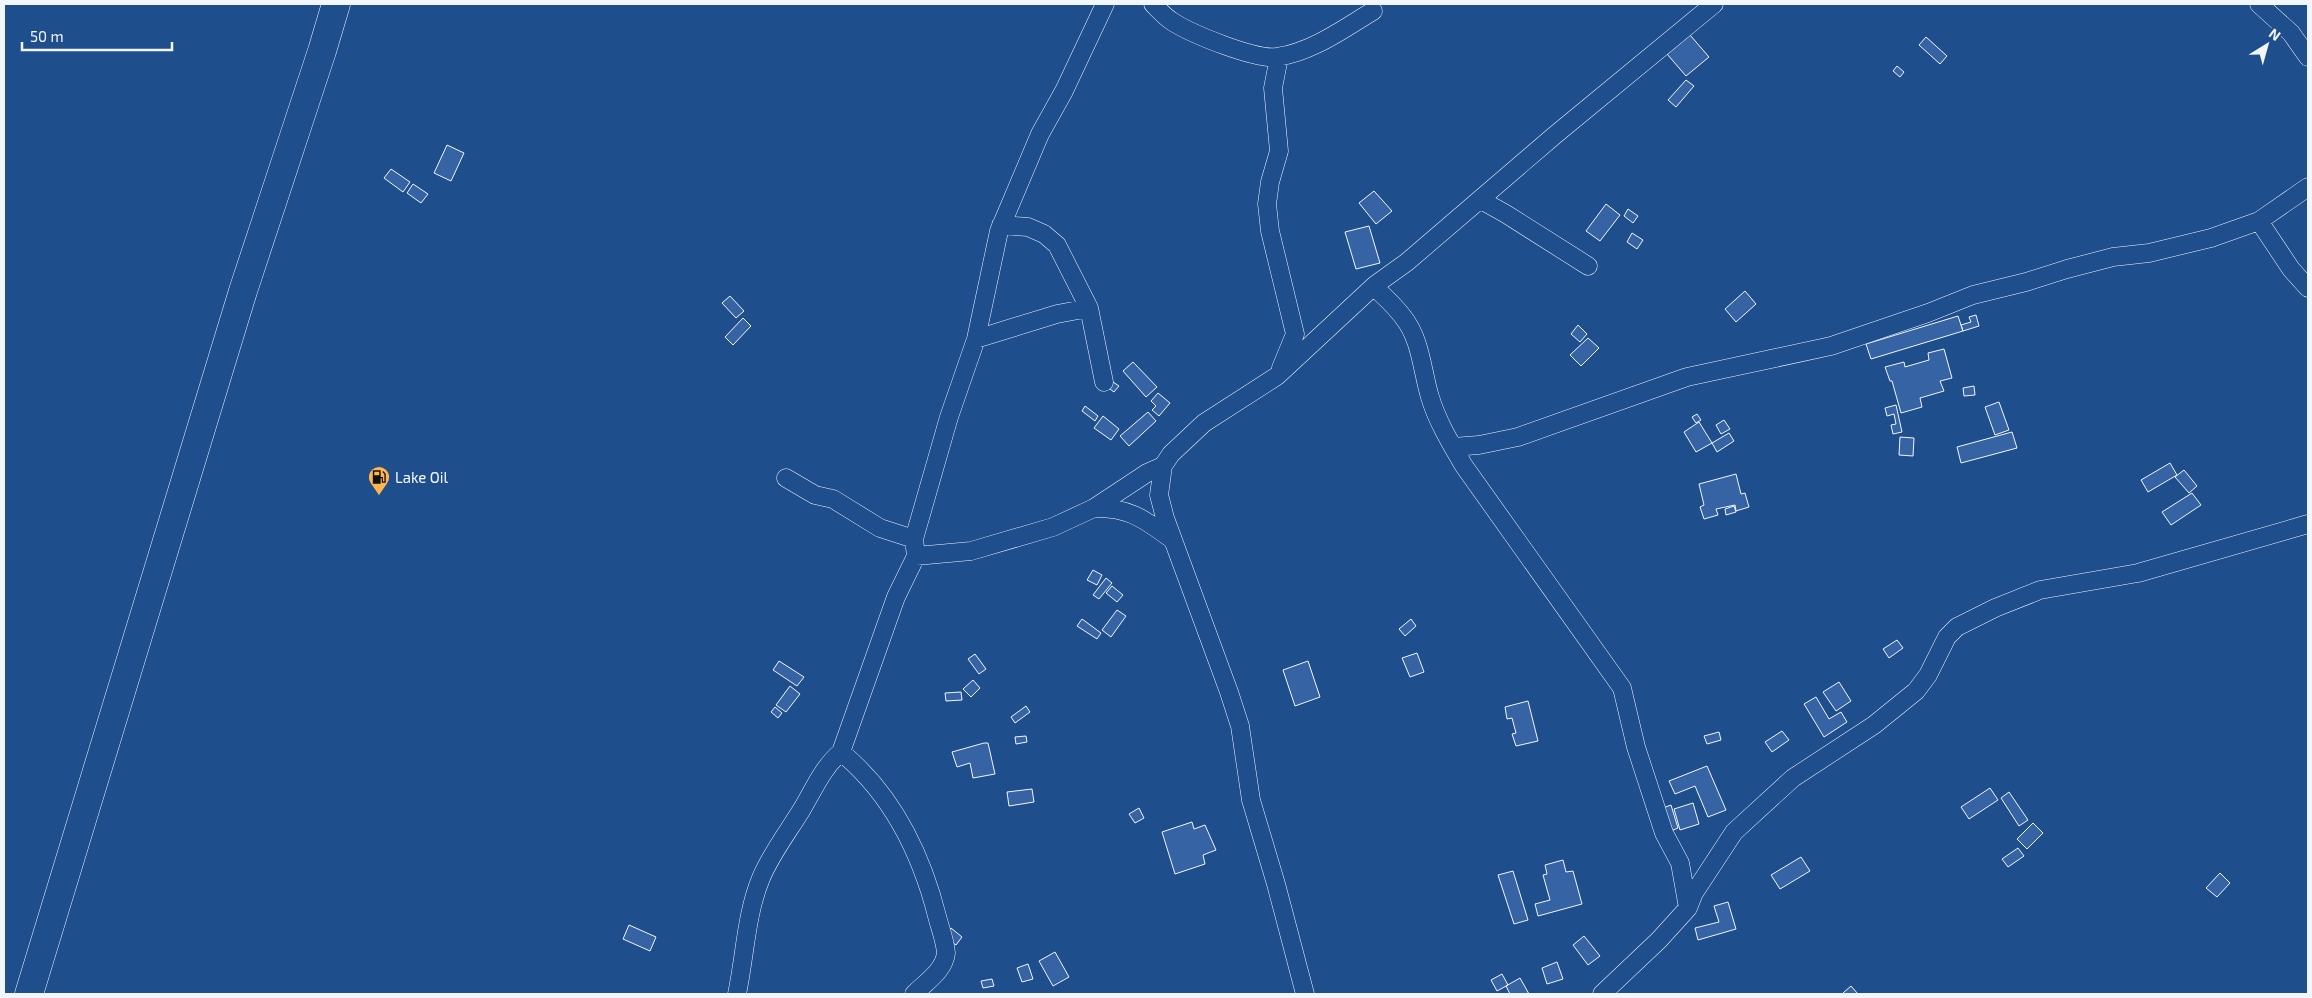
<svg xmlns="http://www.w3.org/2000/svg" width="2312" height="998" viewBox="0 0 2312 998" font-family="'Exo 2',sans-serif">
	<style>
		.building { fill: #3563a3; stroke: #f2f6ff }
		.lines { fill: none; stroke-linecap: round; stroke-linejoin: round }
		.minor-casing { stroke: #f2f6ff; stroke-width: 19 }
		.trunk-casing { stroke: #f2f6ff; stroke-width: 29 }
		.minor { stroke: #1f4e8c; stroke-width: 18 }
		.trunk { stroke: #1f4e8c; stroke-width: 28 }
		.labels { text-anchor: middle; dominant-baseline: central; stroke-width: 4; stroke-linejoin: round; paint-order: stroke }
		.poi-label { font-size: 15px; fill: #f2f6ff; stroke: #1f4e8c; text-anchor: start }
	</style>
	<rect width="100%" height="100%" fill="#1f4e8c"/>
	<!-- building -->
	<path class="building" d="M 1690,35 L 1709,57 L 1686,76 L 1667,54 Z
		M 1926,37 L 1947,56 L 1940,64 L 1919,45 Z
		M 1897,66 L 1904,72 L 1900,77 L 1893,71 Z
		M 1686,80 L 1694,86 L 1676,107 L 1668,100 Z
		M 447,145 L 464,153 L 451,181 L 434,173 Z
		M 391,169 L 410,182 L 403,192 L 384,178 Z
		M 413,184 L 428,194 L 421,203 L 407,193 Z
		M 1374,191 L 1392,211 L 1376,224 L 1359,203 Z
		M 1606,204 L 1620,215 L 1600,241 L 1586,231 Z
		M 1628,209 L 1638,216 L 1633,223 L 1624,216 Z
		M 1369,226 L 1380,263 L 1356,269 L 1345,232 Z
		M 1632,233 L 1643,240 L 1637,249 L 1627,242 Z
		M 1745,291 L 1756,304 L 1736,322 L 1725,309 Z
		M 730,296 L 744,311 L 736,318 L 722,303 Z
		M 1976,315 L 1979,326 L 1963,331 L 1961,325 L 1971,322 L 1969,317 Z
		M 1958,316 L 1963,331 L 1871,359 L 1866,344 Z
		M 743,318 L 751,326 L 733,345 L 725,337 Z
		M 1578,325 L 1587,334 L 1580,342 L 1571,334 Z
		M 1588,338 L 1599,348 L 1581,366 L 1570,355 Z
		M 1944,349 L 1952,378 L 1940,381 L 1944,391 L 1920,398 L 1922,407 L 1901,413 L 1892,381 L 1890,381 L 1885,367 L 1904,362 L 1905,367 L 1929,360 L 1928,353 Z
		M 1133,362 L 1157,387 L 1146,397 L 1123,371 Z
		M 1110,380 L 1119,386 L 1114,392 L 1106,386 Z
		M 1974,386 L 1975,395 L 1964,396 L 1963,388 Z
		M 1158,393 L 1170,403 L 1159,416 L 1152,410 L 1156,406 L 1151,401 Z
		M 1999,402 L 2009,430 L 1995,435 L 1985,407 Z
		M 1896,405 L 1902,432 L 1893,434 L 1891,425 L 1896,424 L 1894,414 L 1887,416 L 1885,408 Z
		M 1085,406 L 1098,416 L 1095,421 L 1082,411 Z
		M 1148,412 L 1156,421 L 1129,446 L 1120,436 Z
		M 1697,414 L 1701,420 L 1696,423 L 1692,417 Z
		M 1103,416 L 1119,429 L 1111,440 L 1094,428 Z
		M 1724,420 L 1730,429 L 1721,434 L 1716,425 Z
		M 1699,422 L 1712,443 L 1696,452 L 1684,432 Z
		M 2012,432 L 2017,448 L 1961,463 L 1957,447 Z
		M 1729,433 L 1734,441 L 1717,452 L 1712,443 Z
		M 1900,437 L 1914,438 L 1913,456 L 1899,455 Z
		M 2170,463 L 2177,475 L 2148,492 L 2141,480 Z
		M 2184,470 L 2197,486 L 2189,493 L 2175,477 Z
		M 1736,474 L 1741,494 L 1745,493 L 1749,507 L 1736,511 L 1735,505 L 1716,509 L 1718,515 L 1704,519 L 1700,507 L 1704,505 L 1699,484 Z
		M 2192,493 L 2201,505 L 2171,525 L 2162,512 Z
		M 1734,506 L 1736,512 L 1726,515 L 1725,509 Z
		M 1093,570 L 1102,575 L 1097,585 L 1087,580 Z
		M 1106,578 L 1112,583 L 1099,599 L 1093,595 Z
		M 1112,586 L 1123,595 L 1117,602 L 1106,593 Z
		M 1117,610 L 1126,616 L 1111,637 L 1102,630 Z
		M 1082,619 L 1101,633 L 1097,639 L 1077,626 Z
		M 1411,619 L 1416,626 L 1405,636 L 1399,629 Z
		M 1897,640 L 1903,648 L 1889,658 L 1883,649 Z
		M 1417,653 L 1424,672 L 1410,677 L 1402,658 Z
		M 975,654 L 986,669 L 979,674 L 968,659 Z
		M 779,661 L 804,677 L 797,686 L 773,670 Z
		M 1308,661 L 1320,697 L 1295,706 L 1283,670 Z
		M 973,680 L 980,688 L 971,697 L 963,689 Z
		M 1839,682 L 1851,701 L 1836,711 L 1823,692 Z
		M 790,686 L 800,694 L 786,712 L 776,705 Z
		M 961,692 L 962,700 L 946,701 L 945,693 Z
		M 1816,697 L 1829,719 L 1841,712 L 1847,722 L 1824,737 L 1804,704 Z
		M 1528,701 L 1538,741 L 1516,746 L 1512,734 L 1516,733 L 1512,718 L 1507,719 L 1505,707 Z
		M 1026,706 L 1030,712 L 1015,723 L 1011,717 Z
		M 775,707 L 782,713 L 778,718 L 771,712 Z
		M 1782,731 L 1789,740 L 1772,752 L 1765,742 Z
		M 1719,732 L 1721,740 L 1707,744 L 1704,736 Z
		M 1026,736 L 1027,742 L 1016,744 L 1015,737 Z
		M 984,743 L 988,743 L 995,774 L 973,778 L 970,763 L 957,767 L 952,752 Z
		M 1707,766 L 1726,810 L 1708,817 L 1695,786 L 1675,794 L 1669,781 Z
		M 1990,788 L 1998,800 L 1969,819 L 1961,807 Z
		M 1032,789 L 1034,802 L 1009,806 L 1007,792 Z
		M 2009,792 L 2028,820 L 2019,826 L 2001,798 Z
		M 1693,803 L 1699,824 L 1680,830 L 1674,809 Z
		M 1671,805 L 1678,828 L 1671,831 L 1663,808 Z
		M 1139,808 L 1144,818 L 1135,823 L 1129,814 Z
		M 1192,822 L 1194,829 L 1205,825 L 1216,850 L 1203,855 L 1205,864 L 1175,874 L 1162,832 Z
		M 2033,823 L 2043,833 L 2027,849 L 2017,839 Z
		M 2018,848 L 2024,856 L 2008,867 L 2002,859 Z
		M 1801,857 L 1810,871 L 1780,889 L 1771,875 Z
		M 1563,860 L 1566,872 L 1573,871 L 1582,904 L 1538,916 L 1535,904 L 1550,900 L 1543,875 L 1547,874 L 1545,865 Z
		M 1513,871 L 1528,920 L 1514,924 L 1498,875 Z
		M 2220,873 L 2230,883 L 2217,897 L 2206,888 Z
		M 1728,902 L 1736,929 L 1698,940 L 1695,928 L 1719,922 L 1714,906 Z
		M 629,925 L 656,937 L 650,951 L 623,939 Z
		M 951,928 L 962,937 L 956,945 L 944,937 Z
		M 1584,936 L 1600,956 L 1588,965 L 1573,945 Z
		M 1055,952 L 1069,977 L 1053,986 L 1039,961 Z
		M 1557,962 L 1563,979 L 1547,984 L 1542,968 Z
		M 1028,964 L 1033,979 L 1022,982 L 1017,968 Z
		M 1502,974 L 1508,985 L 1497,991 L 1491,980 Z
		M 1520,978 L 1529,994 L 1510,994 L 1506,986 Z
		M 992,979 L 994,986 L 983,988 L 981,981 Z
		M 1851,986 L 1858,994 L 1844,994 L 1843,993 Z"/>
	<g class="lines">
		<!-- minor casing -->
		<g class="minor-casing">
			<path id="minor" d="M 1153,4 C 1159,10 1165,17 1173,22 C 1192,34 1255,60 1277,57 C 1312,52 1343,29 1373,11
				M 2259,4 L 2291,33 L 2308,57
				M 1279,57 L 1273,88 L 1279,151 L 1270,182 L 1267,204 L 1270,231 L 1295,334 L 1281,368
				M 1481,200 L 1506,214 L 1588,266
				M 2259,221 L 2291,269 L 2308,288
				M 1001,225 L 1028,227 L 1044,234 L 1057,245 L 1089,308 L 1104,382
				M 1374,287 C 1384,296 1395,306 1403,317 C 1421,339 1422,371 1430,397 C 1437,421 1451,444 1464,466 L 1622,688 L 1636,747 L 1664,833 L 1680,863 L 1688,908
				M 976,339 L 1057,314 L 1089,308
				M 1453,447 L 1479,445 L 1518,437 L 1687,377 L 1831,346 L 1928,313 L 1973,295 L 2026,282 L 2067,269 L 2113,257 L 2149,253 L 2211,238 L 2259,221 L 2308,187
				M 1163,466 L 1159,495 L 1165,518 L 1229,692 L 1240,726 L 1251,800 L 1276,884 L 1305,994
				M 786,478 L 815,495 L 833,499 L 880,528 L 914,539
				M 1094,508 C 1130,507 1145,520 1173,540
				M 916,556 L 971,551 L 1053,527 L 1094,508 L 1147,473 L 1163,466 L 1171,454 L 1204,423 L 1277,376 L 1375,285 L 1407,262 L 1555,135 L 1714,4
				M 841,752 C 892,794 921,853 937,916 C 940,928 945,940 946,953 C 944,971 926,982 914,994
				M 737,994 C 745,956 746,914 761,878 C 772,852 788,832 802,809 C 814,789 823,767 841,752 L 896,597 L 916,556 L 914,539 L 949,417 L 976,339 L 999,231 L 1040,134 L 1064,91 L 1105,4
				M 1602,994 L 1659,940 L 1688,908 L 1694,893 L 1734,832 L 1793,778 L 1874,725 L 1916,691 L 1928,675 L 1947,637 L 1957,627 L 1995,608 L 2040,590 L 2138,573 L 2308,524"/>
		</g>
		<!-- trunk casing -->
		<g class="trunk-casing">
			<path id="trunk" d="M 29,994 L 243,291 L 322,51 L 336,4"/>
		</g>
		<!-- minor -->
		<use href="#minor" class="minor"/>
		<!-- trunk -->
		<use href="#trunk" class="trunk"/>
	</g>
	<!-- icons -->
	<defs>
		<g id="fuel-pin" transform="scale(1.125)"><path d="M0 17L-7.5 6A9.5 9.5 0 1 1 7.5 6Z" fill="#ffb74d" stroke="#1f4e8c"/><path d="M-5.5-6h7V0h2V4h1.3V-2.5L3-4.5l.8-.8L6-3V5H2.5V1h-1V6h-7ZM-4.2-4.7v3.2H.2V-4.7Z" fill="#111"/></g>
	</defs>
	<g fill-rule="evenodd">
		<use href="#fuel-pin" x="379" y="477"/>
	</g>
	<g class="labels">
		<!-- poi labels -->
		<g class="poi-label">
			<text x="395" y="477">Lake Oil</text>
		</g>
	</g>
	<!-- border -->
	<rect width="2312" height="998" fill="none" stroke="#f2f6ff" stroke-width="10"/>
	<!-- north arrow -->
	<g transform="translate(2267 45) rotate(37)" stroke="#1f4e8c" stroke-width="4" paint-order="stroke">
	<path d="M0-4L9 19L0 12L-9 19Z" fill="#f2f6ff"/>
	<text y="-8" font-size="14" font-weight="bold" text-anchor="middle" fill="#f2f6ff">N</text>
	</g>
	<!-- scale -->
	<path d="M22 42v8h150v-8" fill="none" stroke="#f2f6ff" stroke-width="2.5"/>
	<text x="30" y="42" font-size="15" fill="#f2f6ff" stroke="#1f4e8c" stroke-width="4" paint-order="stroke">50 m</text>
</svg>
